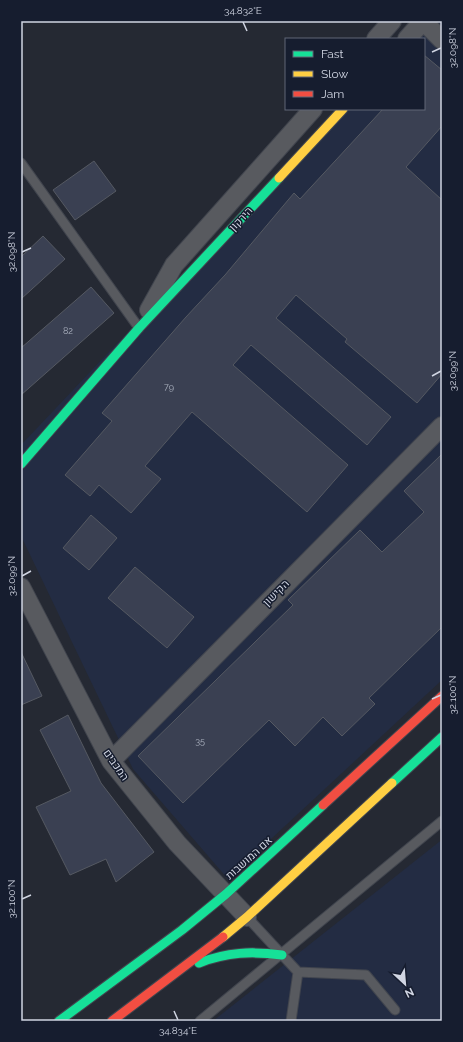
<svg xmlns="http://www.w3.org/2000/svg" width="463" height="1042" viewBox="0 0 463 1042" font-family="Raleway,Heebo,sans-serif">
	<style>
		.built { fill: #232c43 }
		.building { fill: #3a4052; stroke: #555962 }
		.lines { fill: none; stroke-linecap: round; stroke-linejoin: round }
		.lane-casing { stroke: #41454e; stroke-width: 11 }
		.street-casing { stroke: #41454e; stroke-width: 20 }
		.fast-casing { stroke: #41454e; stroke-width: 11 }
		.slow-casing { stroke: #41454e; stroke-width: 11 }
		.jam-casing { stroke: #41454e; stroke-width: 11 }
		.lane { stroke: #585a5f; stroke-width: 9 }
		.street { stroke: #585a5f; stroke-width: 18 }
		.fast { stroke: #16e098; stroke-width: 9 }
		.slow { stroke: #ffcf43; stroke-width: 9 }
		.jam { stroke: #f24e42; stroke-width: 9 }
		.ticks { fill: none; stroke: #d0d5e2; stroke-width: 1.5 }
		.labels { text-anchor: middle; dominant-baseline: central; stroke-width: 3; stroke-linejoin: round; paint-order: stroke }
		.number-label { font-size: 9px; fill: #aab0be }
		.street-label { font-size: 11px; fill: #d0d5e2; stroke: #161d2f }
		.neatline { fill: none; stroke: #d0d5e2; stroke-width: 1.5 }
		.ticks-label { font-size: 10px; text-anchor: middle; fill: #d0d5e2 }
	</style>
	<rect width="100%" height="100%" fill="#252933"/>
	<!-- built -->
	<path class="built" d="M 423,21 L 442,21 L 442,680 L 228,879 L 133,769 L 21,536 L 21,445 L 339,109 L 424,109 L 424,39 L 406,39 Z
		M 442,840 L 442,1021 L 213,1021 L 439,842 Z"/>
	<!-- building -->
	<path class="building" d="M 424,55 L 442,70 L 442,126 L 406,167 L 442,200 L 442,374 L 417,403 L 345,342 L 347,339 L 296,295 L 276,318 L 391,417 L 367,445 L 251,345 L 233,365 L 348,465 L 307,512 L 192,412 L 145,466 L 161,479 L 131,513 L 99,485 L 90,496 L 65,475 L 112,421 L 102,413 L 186,317 L 225,275 L 294,193 L 300,199 L 383,109 L 424,109 Z
		M 94,161 L 116,191 L 75,220 L 53,190 Z
		M 43,236 L 65,259 L 21,299 L 21,257 Z
		M 91,287 L 114,313 L 21,395 L 21,348 Z
		M 442,454 L 442,627 L 369,698 L 375,704 L 342,736 L 323,717 L 295,746 L 269,720 L 183,803 L 138,756 L 293,605 L 288,600 L 360,530 L 382,552 L 424,512 L 404,491 Z
		M 91,515 L 117,538 L 89,570 L 63,548 Z
		M 135,567 L 194,617 L 167,648 L 108,598 Z
		M 21,652 L 42,696 L 21,705 Z
		M 68,715 L 101,783 L 154,852 L 116,882 L 106,859 L 70,875 L 36,807 L 71,791 L 40,730 Z"/>
	<g class="lines">
		<!-- lane casing -->
		<g class="lane-casing">
			<path id="lane" d="M 21,163 L 139,328
				M 247,917 L 298,972 L 366,975 L 395,1010
				M 200,1021 L 442,821
				M 291,1021 L 298,972"/>
		</g>
		<!-- street casing -->
		<g class="street-casing">
			<path id="street" d="M 423,21 L 442,40
				M 376,39 L 392,21
				M 407,39 L 423,21
				M 149,310 L 174,265 L 313,109
				M 21,587 L 111,761 L 177,843 L 247,917
				M 111,761 L 442,426"/>
		</g>
		<!-- fast casing -->
		<g class="fast-casing">
			<path id="fast" d="M 21,464 L 139,328 L 279,178
				M 392,783 L 442,737
				M 199,963 C 227,952 252,951 282,955
				M 59,1021 L 182,930 L 226,894 L 323,805"/>
		</g>
		<!-- slow casing -->
		<g class="slow-casing">
			<path id="slow" d="M 279,178 L 343,109
				M 223,937 L 247,917 L 392,783"/>
		</g>
		<!-- jam casing -->
		<g class="jam-casing">
			<path id="jam" d="M 323,805 L 442,696
				M 112,1021 L 223,937"/>
		</g>
		<!-- lane -->
		<use href="#lane" class="lane"/>
		<!-- street -->
		<use href="#street" class="street"/>
		<!-- fast -->
		<use href="#fast" class="fast"/>
		<!-- slow -->
		<use href="#slow" class="slow"/>
		<!-- jam -->
		<use href="#jam" class="jam"/>
	</g>
	<!-- ticks -->
	<path class="ticks" d="M 243,22 L 247,31M 432,52 L 441,48M 22,252 L 31,248M 432,376 L 441,371M 22,576 L 31,571M 432,699 L 441,695M 22,899 L 31,895M 174,1011 L 178,1020"/>
	<g class="labels">
		<!-- number labels -->
		<g class="number-label">
			<text x="68" y="331">82</text>
			<text x="169" y="387">79</text>
			<text x="200" y="741">35</text>
		</g>
		<!-- street labels -->
		<g class="street-label">
			<text transform="translate(241 219) rotate(-47)">הירקון</text>
			<text transform="translate(276 593) rotate(-45)">הקישון</text>
			<text transform="translate(116 765) rotate(55)">המכבים</text>
			<text transform="translate(249 858) rotate(-42)">אם המושבות</text>
		</g>
	</g>
	<!-- border -->
	<rect width="463" height="1042" fill="none" stroke="#161d2f" stroke-width="44"/>
	<!-- legend -->
	<rect x="285" y="38" width="140" height="72" fill="#161d2f" stroke="#606777"/>
	<rect x="293" y="51" width="20" height="6" fill="#16e098" stroke="#606777"/>
	<text x="321" y="58" font-size="12" fill="#d0d5e2">Fast</text>
	<rect x="293" y="71" width="20" height="6" fill="#ffcf43" stroke="#606777"/>
	<text x="321" y="78" font-size="12" fill="#d0d5e2">Slow</text>
	<rect x="293" y="91" width="20" height="6" fill="#f24e42" stroke="#606777"/>
	<text x="321" y="98" font-size="12" fill="#d0d5e2">Jam</text>
	<!-- north arrow -->
	<g transform="translate(405 984) rotate(154)" stroke="#161d2f" stroke-width="3" paint-order="stroke">
	<path d="M0-3L7 15L0 10L-7 15Z" fill="#d0d5e2"/>
	<text y="-6" font-size="11" font-weight="bold" text-anchor="middle" fill="#d0d5e2">N</text>
	</g>
	<rect x="22" y="22" width="419" height="998" class="neatline"/>
	<g class="ticks-label">
		<text x="243" y="14">34.832°E</text>
		<text transform="translate(452 48) rotate(-90)" y="4">32.098°N</text>
		<text transform="translate(11 252) rotate(-90)" y="4">32.098°N</text>
		<text transform="translate(452 371) rotate(-90)" y="4">32.099°N</text>
		<text transform="translate(11 576) rotate(-90)" y="4">32.099°N</text>
		<text transform="translate(452 695) rotate(-90)" y="4">32.100°N</text>
		<text transform="translate(11 899) rotate(-90)" y="4">32.100°N</text>
		<text x="178" y="1034">34.834°E</text>
	</g>
</svg>
